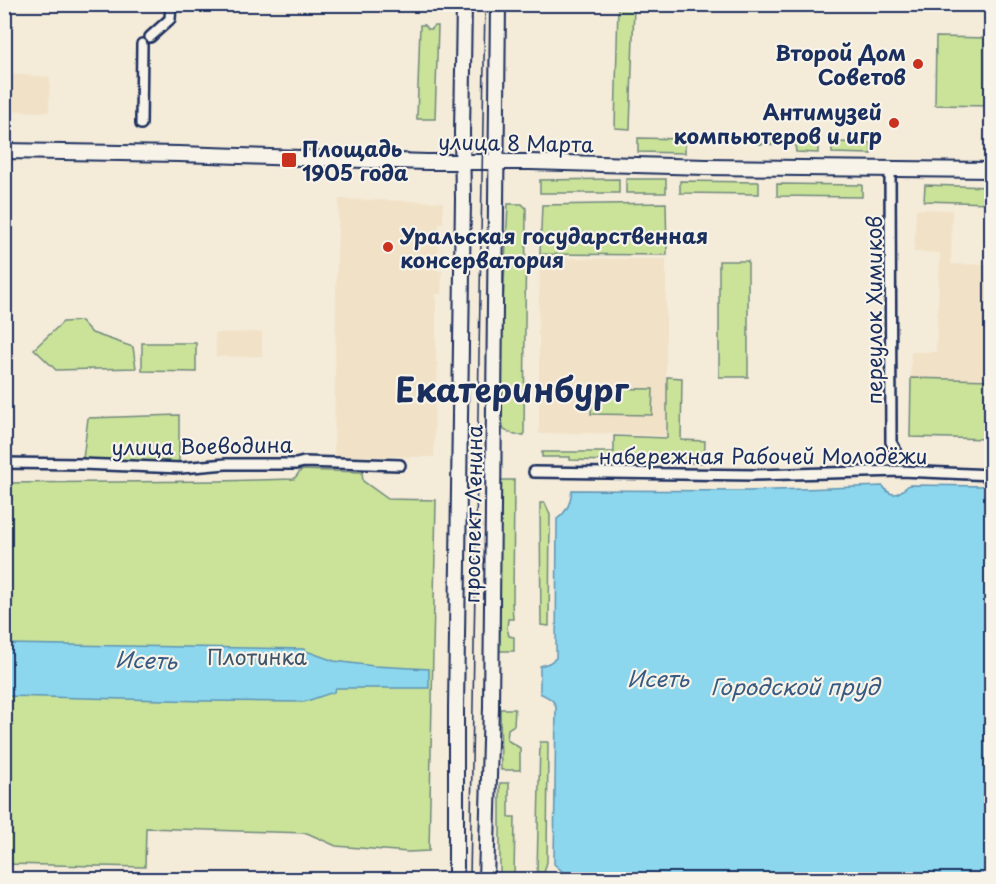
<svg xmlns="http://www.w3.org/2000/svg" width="996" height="884" viewBox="0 0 996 884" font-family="'Playpen Sans',sans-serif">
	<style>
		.built { fill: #f1e2c7 }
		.green { fill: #cae399; stroke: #72897c; stroke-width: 1.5 }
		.water { fill: #8cd7ed; stroke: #5f94b4; stroke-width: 1.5 }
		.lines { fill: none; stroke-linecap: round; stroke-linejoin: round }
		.street-casing { stroke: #1b2f5e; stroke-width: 14 }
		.secondary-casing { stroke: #1b2f5e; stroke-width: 18 }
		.street { stroke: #f7f3e8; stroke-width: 9 }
		.secondary { stroke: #f7f3e8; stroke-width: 14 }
		.tram { stroke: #1b2f5e; stroke-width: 1.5 }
		.poi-dot { fill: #c8321e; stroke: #f7f3e8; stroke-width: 2 }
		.labels { text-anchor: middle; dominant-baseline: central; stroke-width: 4.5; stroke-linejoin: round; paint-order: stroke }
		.poi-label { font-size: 21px; font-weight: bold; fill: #1b2f5e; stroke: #f7f3e8; text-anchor: end }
		.street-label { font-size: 21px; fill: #1b2f5e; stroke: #f7f3e8 }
		.park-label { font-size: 21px; fill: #3e536a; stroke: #f7f3e8 }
		.water-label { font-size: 22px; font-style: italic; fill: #375982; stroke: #f7f3e8 }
		.town-label { font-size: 33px; font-weight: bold; fill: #1b2f5e; stroke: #f7f3e8 }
	</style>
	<rect width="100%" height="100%" fill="#f4ebd9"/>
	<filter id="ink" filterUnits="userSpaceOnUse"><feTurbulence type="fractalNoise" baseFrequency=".0167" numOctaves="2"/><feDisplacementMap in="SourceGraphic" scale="12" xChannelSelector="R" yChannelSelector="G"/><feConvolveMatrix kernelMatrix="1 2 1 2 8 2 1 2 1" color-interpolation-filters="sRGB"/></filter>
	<g filter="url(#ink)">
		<!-- built -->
		<path class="built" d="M 5,74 L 50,77 L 49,112 L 5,111 Z
			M 339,199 L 443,202 L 443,223 L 439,223 L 438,271 L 442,271 L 441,294 L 436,294 L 436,362 L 438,363 L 437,389 L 435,389 L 434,457 L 334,456 L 336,290 Z
			M 916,209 L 952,210 L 951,264 L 991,265 L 991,439 L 910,437 L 911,352 L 936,352 L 940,253 L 914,252 Z
			M 540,258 L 666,259 L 666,436 L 591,433 L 539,434 L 539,336 L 538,335 Z
			M 262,332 L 262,356 L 216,357 L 215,333 Z"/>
		<!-- green -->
		<path class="green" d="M 618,5 L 634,5 L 630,129 L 615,128 Z
			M 420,25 L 425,25 L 428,29 L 432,29 L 434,26 L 438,26 L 435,119 L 417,119 Z
			M 936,37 L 991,38 L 991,106 L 935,105 Z
			M 638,138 L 685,139 L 685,153 L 638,152 Z
			M 758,140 L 818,142 L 818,153 L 796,152 L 795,145 L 758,144 Z
			M 832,142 L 871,143 L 871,154 L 832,153 Z
			M 619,179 L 619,193 L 540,193 L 540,180 Z
			M 626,179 L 666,179 L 666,193 L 626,193 Z
			M 680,181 L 759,182 L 759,194 L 680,193 Z
			M 777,184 L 862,185 L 862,197 L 777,196 Z
			M 925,185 L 991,187 L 991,203 L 924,201 Z
			M 666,203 L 667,255 L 540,254 L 542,205 Z
			M 508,204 L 522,204 L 526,208 L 524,435 L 515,435 L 504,430 L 502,422 L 502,322 Z
			M 719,261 L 748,261 L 748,377 L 719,377 Z
			M 81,321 L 92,333 L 133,347 L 136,368 L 56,370 L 34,349 L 63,322 Z
			M 142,343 L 196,343 L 196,372 L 142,371 Z
			M 667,377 L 682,378 L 681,440 L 705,441 L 704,463 L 570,460 L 570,457 L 542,457 L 542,452 L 614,452 L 614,436 L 667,438 Z
			M 911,378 L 991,380 L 991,439 L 910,437 Z
			M 592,388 L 653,389 L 652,415 L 591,414 Z
			M 179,415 L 179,465 L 83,459 L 88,418 Z
			M 301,470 L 362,472 L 363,481 L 388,499 L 436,500 L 429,851 L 408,852 L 336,846 L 307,833 L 146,828 L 145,867 L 5,864 L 5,483 L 220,481 L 294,479 Z
			M 499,480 L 514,480 L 513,603 L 512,603 L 513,619 L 508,619 L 507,628 L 509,636 L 514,637 L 514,651 L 497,651 Z
			M 540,503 L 545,503 L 550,515 L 549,626 L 541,625 Z
			M 500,709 L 515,709 L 514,725 L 508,729 L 507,740 L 520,748 L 520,770 L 501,770 Z
			M 540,742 L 548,742 L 547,862 L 544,873 L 537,872 Z
			M 500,783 L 509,783 L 509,817 L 515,817 L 514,879 L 500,879 Z"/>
		<!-- water -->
		<path class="water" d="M 909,485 L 990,486 L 991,492 L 991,879 L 566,879 L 563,872 L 554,864 L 556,707 C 554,699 547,697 540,693 L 540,666 L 549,663 L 556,658 L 557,519 C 568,511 570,503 572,490 L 748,491 L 883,486 C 892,500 900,493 909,485 Z
			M 5,644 L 305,649 L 306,651 L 334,661 L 374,666 L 429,669 L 429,688 L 336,688 L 334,692 L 304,702 L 204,701 L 5,696 Z"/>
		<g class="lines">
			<!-- street casing -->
			<g class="street-casing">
				<path id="street" d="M 150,37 L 170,19 L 171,4
					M 141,124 L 142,44
					M 890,169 L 891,442 L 895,449
					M 4,463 L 81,464 L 181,468 L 226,464 L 296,464 L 304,462 L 400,465
					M 534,472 L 754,475 L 901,471 L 992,475"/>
			</g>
			<!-- secondary casing -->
			<g class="secondary-casing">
				<path id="secondary" d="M 4,151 L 179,154 L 427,162 L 530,162 L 706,167 L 992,170
					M 456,880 L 456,708 L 463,199 L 462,133 L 464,4
					M 486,880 L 491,707 L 498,4"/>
			</g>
			<!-- street -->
			<use href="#street" class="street"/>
			<!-- secondary -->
			<use href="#secondary" class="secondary"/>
			<!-- tram -->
			<path class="tram" d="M 470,880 L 485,4"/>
		</g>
	</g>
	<!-- markers -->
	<g class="poi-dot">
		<circle cx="918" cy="64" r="6"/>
		<circle cx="894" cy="123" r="6"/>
		<rect x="281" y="152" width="16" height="16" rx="3"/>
		<circle cx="388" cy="247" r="6"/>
	</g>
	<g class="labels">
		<!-- poi labels -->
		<g class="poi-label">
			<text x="906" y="52">Второй Дом<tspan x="906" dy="24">Советов</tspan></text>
			<text x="882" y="111">Антимузей<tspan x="882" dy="24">компьютеров и игр</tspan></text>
			<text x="302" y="148" text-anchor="start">Площадь<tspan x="302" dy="24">1905 года</tspan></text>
			<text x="400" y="235" text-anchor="start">Уральская государственная<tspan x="400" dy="24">консерватория</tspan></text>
		</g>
		<!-- street labels -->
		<g class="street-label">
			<text transform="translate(516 142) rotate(1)">улица 8 Марта</text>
			<text transform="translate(873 310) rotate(-90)">переулок Химиков</text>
			<text transform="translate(202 445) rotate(-1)">улица Воеводина</text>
			<text x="763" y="455">набережная Рабочей Молодёжи</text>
			<text transform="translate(472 514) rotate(-89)">проспект Ленина</text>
		</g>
		<!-- park labels -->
		<g class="park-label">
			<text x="257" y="656">Плотинка</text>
		</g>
		<!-- water labels -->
		<g class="water-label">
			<text transform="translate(146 659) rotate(2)">Исеть</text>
			<text x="658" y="677">Исеть</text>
			<text x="795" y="685">Городской пруд</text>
		</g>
		<!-- town labels -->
		<g class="town-label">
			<text x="512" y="388">Екатеринбург</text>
		</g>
	</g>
	<!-- margin -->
	<rect width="996" height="884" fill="none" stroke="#f7f3e8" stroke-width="24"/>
	<rect x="12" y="12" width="972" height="860" fill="none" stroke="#1b2f5e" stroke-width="2" filter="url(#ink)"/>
</svg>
